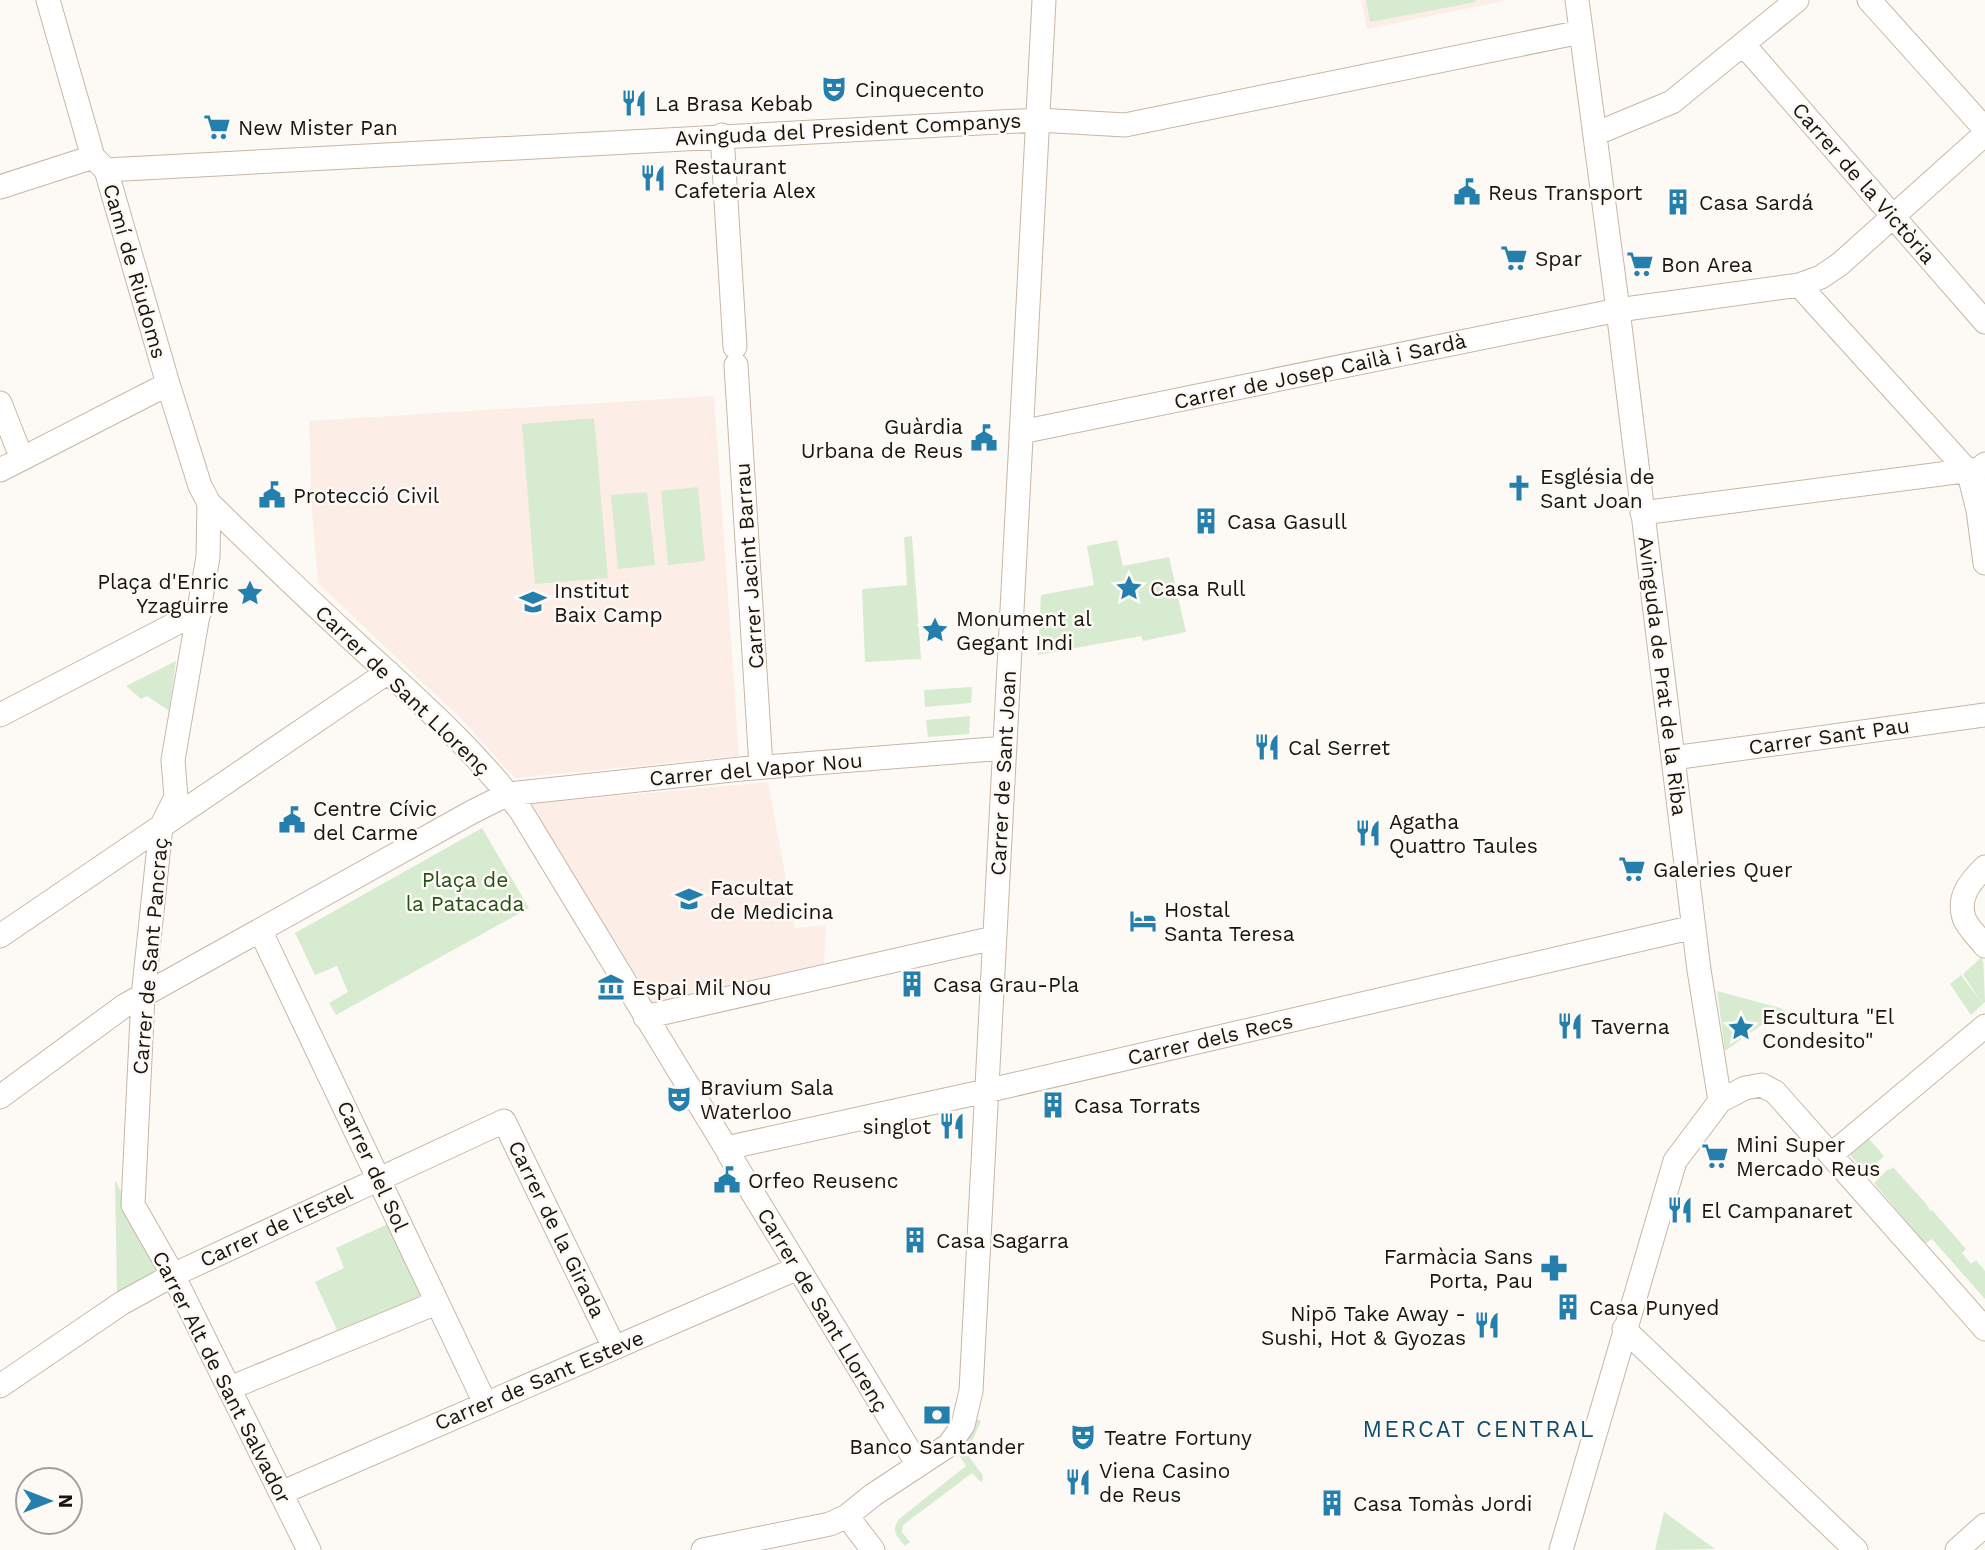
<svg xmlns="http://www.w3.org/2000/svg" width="1985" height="1550" viewBox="0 0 1985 1550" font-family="'Work Sans',sans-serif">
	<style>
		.education { fill: #fcede7 }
		.green { fill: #d7ebd0 }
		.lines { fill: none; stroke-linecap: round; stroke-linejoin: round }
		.street-casing { stroke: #c7b6a5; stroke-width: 25 }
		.street { stroke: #fff; stroke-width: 23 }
		.labels { text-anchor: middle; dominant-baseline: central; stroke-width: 5; stroke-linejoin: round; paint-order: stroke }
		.poi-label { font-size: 21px; fill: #1a140e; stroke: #fdfaf6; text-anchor: start }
		.street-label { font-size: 21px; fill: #1a140e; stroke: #fdfaf6 }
		.park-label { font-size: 21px; fill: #275017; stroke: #fdfaf6 }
		.neighbourhood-label { font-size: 23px; letter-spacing: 2px; fill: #0d4d6c; stroke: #fdfaf6 }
	</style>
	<rect width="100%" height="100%" fill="#fdfaf6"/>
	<!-- education -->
	<path class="education" d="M 1361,0 L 1508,0 L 1367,29 Z
		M 714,396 L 739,756 L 515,778 L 461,719 L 318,583 L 312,511 L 309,421 Z
		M 768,782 L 795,928 L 826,925 L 824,964 L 651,1003 L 531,804 Z"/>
	<!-- green -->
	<path class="green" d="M 1366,0 L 1475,0 L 1476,2 L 1370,22 Z
		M 594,418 L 608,578 L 535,584 L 522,424 Z
		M 698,487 L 705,561 L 668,565 L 661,491 Z
		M 647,492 L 655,565 L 618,569 L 611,495 Z
		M 912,536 L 921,659 L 865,662 L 862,589 L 907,585 L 904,537 Z
		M 1117,540 L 1123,566 L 1169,557 L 1186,632 L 1143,641 L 1141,636 L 1038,655 L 1041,595 L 1094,585 L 1087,546 Z
		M 176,661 L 169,711 L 147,696 L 141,699 L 126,686 Z
		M 972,687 L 971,703 L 925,707 L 924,690 Z
		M 970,716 L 969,734 L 928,737 L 926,720 Z
		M 482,828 L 529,908 L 336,1015 L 329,1003 L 348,992 L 337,966 L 315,975 L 295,933 Z
		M 1983,956 L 1985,1002 L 1971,1015 L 1950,984 L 1961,975 L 1981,1002 L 1963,974 Z
		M 1717,991 L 1784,1009 L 1725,1051 Z
		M 1863,1132 L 1884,1156 L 1866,1174 L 1851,1156 L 1851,1149 Z
		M 1893,1167 L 1928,1206 L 1930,1211 L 1932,1210 L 1966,1249 L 1962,1253 L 1971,1264 L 1976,1260 L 1985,1271 L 1985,1299 L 1932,1239 L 1925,1244 L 1874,1183 L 1888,1169 L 1890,1170 Z
		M 115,1180 L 162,1271 L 117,1294 Z
		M 388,1224 L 422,1296 L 337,1330 L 315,1282 L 344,1268 L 336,1248 Z
		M 976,1419 L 981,1421 L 973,1439 L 964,1450 L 982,1474 L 983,1479 L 981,1482 L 972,1473 L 903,1525 L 902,1532 L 910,1542 L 905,1546 C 896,1536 891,1531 899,1519 L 966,1466 L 956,1450 Z
		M 1664,1512 L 1715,1549 L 1655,1550 Z"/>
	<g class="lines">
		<!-- street casing -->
		<g class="street-casing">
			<path id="street" d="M 48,0 L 93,157 L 106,170 L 168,384 L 200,486 L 209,503 C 259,552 309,600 360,647 C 417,699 475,750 521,811 L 726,1148 L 986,1091 L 1694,927
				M 1577,0 L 1618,310 L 1699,970 L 1720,1101
				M 1869,0 L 1985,129
				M 1743,44 L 1985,322
				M 1595,134 L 1672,102 L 1797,0
				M 722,135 L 735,347
				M 106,170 L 1038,120 L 1125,125 L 1581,32
				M 0,187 L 93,157
				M 1799,285 L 1985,490
				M 736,365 L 761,767
				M 0,403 L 22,459
				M 1021,432 L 1618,310 L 1799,285 L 1821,277 L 1840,264 L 1985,134
				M 0,470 L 168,384
				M 1969,474 L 1978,510 L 1985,563
				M 209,503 L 208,557 L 173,760 L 176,797 L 161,827 L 143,996 L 133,1205 L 173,1275 L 309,1550
				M 1642,513 L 1979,469 L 1985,464
				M 0,715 L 200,611
				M 1673,758 L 1985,715
				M 1985,867 C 1971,881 1957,896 1964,918 C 1967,927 1979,938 1985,946
				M 260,930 L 485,1403
				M 0,936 L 388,672
				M 645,1017 L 994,938
				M 0,1097 L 124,1006 L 472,812 L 508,794 L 741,769 L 1005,748
				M 729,1154 L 918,1465
				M 1832,1154 L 1985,1026
				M 1624,1329 L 1856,1550
				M 0,1386 L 122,1303 L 173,1275 L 504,1121 L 614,1347
				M 230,1388 L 436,1303
				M 281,1493 L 798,1268
				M 847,1516 L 873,1550
				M 703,1550 L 830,1524 L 847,1516 L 873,1495 L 949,1445 L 963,1425 L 971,1391 L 1044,0
				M 1561,1550 L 1675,1161 L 1720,1101 L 1745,1088 L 1762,1085 L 1775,1092 L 1985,1329
				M 1957,1550 L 1985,1525"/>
		</g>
		<!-- street -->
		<use href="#street" class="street"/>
	</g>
	<!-- icons -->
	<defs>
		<g id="theatre-bare" transform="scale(2.1)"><path d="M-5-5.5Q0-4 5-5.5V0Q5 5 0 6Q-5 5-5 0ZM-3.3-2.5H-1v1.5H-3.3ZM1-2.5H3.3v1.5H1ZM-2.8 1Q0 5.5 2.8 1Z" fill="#257fad" stroke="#fdfaf6" stroke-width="2.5" paint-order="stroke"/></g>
		<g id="restaurant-bare" transform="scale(2.1)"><path d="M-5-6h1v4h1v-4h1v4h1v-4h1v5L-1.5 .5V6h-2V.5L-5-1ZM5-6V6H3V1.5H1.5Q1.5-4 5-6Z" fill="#257fad" stroke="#fdfaf6" stroke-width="2.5" paint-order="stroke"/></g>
		<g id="supermarket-bare" transform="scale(2.1)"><path d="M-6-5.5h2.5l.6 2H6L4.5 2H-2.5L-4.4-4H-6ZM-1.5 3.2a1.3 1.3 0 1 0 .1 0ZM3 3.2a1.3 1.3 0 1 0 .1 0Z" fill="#257fad" stroke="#fdfaf6" stroke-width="2.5" paint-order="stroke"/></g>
		<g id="civic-bare" transform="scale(2.1)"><path d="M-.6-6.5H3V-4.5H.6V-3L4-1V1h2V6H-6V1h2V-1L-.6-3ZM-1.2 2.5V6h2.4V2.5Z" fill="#257fad" stroke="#fdfaf6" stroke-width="2.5" paint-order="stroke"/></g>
		<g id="building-bare" transform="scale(2.1)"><path d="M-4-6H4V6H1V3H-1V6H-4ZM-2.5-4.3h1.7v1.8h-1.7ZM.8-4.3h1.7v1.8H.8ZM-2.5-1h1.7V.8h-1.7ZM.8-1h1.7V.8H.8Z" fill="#257fad" stroke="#fdfaf6" stroke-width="2.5" paint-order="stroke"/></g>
		<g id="church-bare" transform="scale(2.1)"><path d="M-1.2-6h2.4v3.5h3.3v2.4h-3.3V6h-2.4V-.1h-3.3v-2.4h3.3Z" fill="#257fad" stroke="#fdfaf6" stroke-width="2.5" paint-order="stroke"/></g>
		<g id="sight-bare" transform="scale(2.1)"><path d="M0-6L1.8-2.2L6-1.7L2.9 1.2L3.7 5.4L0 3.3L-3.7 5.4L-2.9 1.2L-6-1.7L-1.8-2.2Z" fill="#257fad" stroke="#fdfaf6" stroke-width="2.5" paint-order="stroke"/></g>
		<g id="school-bare" transform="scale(2.1)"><path d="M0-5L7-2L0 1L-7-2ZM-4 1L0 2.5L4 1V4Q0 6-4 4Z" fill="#257fad" stroke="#fdfaf6" stroke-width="2.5" paint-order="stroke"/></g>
		<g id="university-bare" transform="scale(2.1)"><path d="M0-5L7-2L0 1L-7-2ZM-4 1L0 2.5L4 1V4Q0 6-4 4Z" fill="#257fad" stroke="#fdfaf6" stroke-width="2.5" paint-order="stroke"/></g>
		<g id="hotel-bare" transform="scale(2.1)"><path d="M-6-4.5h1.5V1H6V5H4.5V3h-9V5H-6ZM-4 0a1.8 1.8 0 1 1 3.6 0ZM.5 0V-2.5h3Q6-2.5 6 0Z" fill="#257fad" stroke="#fdfaf6" stroke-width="2.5" paint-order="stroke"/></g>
		<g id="museum-bare" transform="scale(2.1)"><path d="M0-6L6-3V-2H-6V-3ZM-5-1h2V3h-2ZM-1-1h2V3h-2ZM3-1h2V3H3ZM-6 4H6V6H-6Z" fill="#257fad" stroke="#fdfaf6" stroke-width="2.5" paint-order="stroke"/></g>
		<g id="pharmacy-bare" transform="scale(2.1)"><path d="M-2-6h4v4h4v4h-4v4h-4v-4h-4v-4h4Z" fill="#257fad" stroke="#fdfaf6" stroke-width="2.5" paint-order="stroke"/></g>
		<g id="bank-bare" transform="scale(2.1)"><path d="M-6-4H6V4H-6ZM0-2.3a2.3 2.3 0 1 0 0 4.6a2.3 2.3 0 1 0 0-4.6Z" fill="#257fad" stroke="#fdfaf6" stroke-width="2.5" paint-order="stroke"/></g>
	</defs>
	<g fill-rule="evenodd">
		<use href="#theatre-bare" x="834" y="89"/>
		<use href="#restaurant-bare" x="634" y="103"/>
		<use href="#supermarket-bare" x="217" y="127"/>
		<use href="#restaurant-bare" x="653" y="178"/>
		<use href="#civic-bare" x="1467" y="192"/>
		<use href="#building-bare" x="1678" y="202"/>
		<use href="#supermarket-bare" x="1514" y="258"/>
		<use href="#supermarket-bare" x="1640" y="264"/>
		<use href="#civic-bare" x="984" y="438"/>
		<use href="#church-bare" x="1519" y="488"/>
		<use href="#civic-bare" x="272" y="495"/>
		<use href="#building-bare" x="1206" y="521"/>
		<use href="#sight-bare" x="1129" y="588"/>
		<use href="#sight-bare" x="250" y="593"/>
		<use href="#school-bare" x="533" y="602"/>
		<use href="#sight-bare" x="935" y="630"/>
		<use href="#restaurant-bare" x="1267" y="747"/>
		<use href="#civic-bare" x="292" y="820"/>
		<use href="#restaurant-bare" x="1368" y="833"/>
		<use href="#supermarket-bare" x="1632" y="869"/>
		<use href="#university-bare" x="689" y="899"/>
		<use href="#hotel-bare" x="1143" y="921"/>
		<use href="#building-bare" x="912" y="984"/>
		<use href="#museum-bare" x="611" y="987"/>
		<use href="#restaurant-bare" x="1570" y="1026"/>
		<use href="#sight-bare" x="1741" y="1028"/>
		<use href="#theatre-bare" x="679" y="1099"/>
		<use href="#building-bare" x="1053" y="1105"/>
		<use href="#restaurant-bare" x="952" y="1126"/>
		<use href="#supermarket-bare" x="1715" y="1156"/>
		<use href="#civic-bare" x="727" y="1180"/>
		<use href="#restaurant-bare" x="1680" y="1210"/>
		<use href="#building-bare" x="915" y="1240"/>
		<use href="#pharmacy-bare" x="1554" y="1268"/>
		<use href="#building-bare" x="1568" y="1307"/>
		<use href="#restaurant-bare" x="1487" y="1325"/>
		<use href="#bank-bare" x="937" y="1415"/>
		<use href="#theatre-bare" x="1083" y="1437"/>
		<use href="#restaurant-bare" x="1078" y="1482"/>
		<use href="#building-bare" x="1332" y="1503"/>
	</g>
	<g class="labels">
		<!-- poi labels -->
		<g class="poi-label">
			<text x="855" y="89">Cinquecento</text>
			<text x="655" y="103">La Brasa Kebab</text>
			<text x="238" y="127">New Mister Pan</text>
			<text x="674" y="166">Restaurant<tspan x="674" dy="24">Cafeteria Alex</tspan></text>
			<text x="1488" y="192">Reus Transport</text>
			<text x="1699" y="202">Casa Sardá</text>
			<text x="1535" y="258">Spar</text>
			<text x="1661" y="264">Bon Area</text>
			<text x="963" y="426" text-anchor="end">Guàrdia<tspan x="963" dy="24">Urbana de Reus</tspan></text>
			<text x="1540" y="476">Església de<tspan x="1540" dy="24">Sant Joan</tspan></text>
			<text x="293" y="495">Protecció Civil</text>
			<text x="1227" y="521">Casa Gasull</text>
			<text x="229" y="581" text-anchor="end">Plaça d'Enric<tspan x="229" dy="24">Yzaguirre</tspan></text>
			<text x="1150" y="588">Casa Rull</text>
			<text x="554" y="590">Institut<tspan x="554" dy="24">Baix Camp</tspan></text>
			<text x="956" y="618">Monument al<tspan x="956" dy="24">Gegant Indi</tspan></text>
			<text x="1288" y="747">Cal Serret</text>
			<text x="313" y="808">Centre Cívic<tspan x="313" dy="24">del Carme</tspan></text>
			<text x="1389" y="821">Agatha<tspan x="1389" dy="24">Quattro Taules</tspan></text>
			<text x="1653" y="869">Galeries Quer</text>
			<text x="710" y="887">Facultat<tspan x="710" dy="24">de Medicina</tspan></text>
			<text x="1164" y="909">Hostal<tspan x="1164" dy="24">Santa Teresa</tspan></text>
			<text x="933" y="984">Casa Grau-Pla</text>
			<text x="632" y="987">Espai Mil Nou</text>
			<text x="1762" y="1016">Escultura "El<tspan x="1762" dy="24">Condesito"</tspan></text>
			<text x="1591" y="1026">Taverna</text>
			<text x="700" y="1087">Bravium Sala<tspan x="700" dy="24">Waterloo</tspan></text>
			<text x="1074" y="1105">Casa Torrats</text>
			<text x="931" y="1126" text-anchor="end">singlot</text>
			<text x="1736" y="1144">Mini Super<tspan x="1736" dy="24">Mercado Reus</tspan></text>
			<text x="748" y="1180">Orfeo Reusenc</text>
			<text x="1701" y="1210">El Campanaret</text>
			<text x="936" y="1240">Casa Sagarra</text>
			<text x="1533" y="1256" text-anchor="end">Farmàcia Sans<tspan x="1533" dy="24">Porta, Pau</tspan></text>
			<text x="1589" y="1307">Casa Punyed</text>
			<text x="1466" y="1313" text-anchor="end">Nipō Take Away -<tspan x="1466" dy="24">Sushi, Hot &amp; Gyozas</tspan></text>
			<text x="1104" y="1437">Teatre Fortuny</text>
			<text x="937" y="1446" text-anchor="middle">Banco Santander</text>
			<text x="1099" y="1470">Viena Casino<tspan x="1099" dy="24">de Reus</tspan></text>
			<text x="1353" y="1503">Casa Tomàs Jordi</text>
		</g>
		<!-- street labels -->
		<g class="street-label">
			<text transform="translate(848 129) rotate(-3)">Avinguda del President Companys</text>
			<text transform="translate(1864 183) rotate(49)">Carrer de la Victòria</text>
			<text transform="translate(135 271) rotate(74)">Camí de Riudoms</text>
			<text transform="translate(1320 371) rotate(-12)">Carrer de Josep Cailà i Sardà</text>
			<text transform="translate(749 566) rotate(-94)">Carrer Jacint Barrau</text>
			<text transform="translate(1663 676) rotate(83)">Avinguda de Prat de la Riba</text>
			<text transform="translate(403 690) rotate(44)">Carrer de Sant Llorenç</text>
			<text transform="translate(1829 736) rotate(-8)">Carrer Sant Pau</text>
			<text transform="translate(756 769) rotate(-5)">Carrer del Vapor Nou</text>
			<text transform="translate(1003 773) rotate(-87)">Carrer de Sant Joan</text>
			<text transform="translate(150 956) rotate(-85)">Carrer de Sant Pancraç</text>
			<text transform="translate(1210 1039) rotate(-13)">Carrer dels Recs</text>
			<text transform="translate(373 1166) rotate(65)">Carrer del Sol</text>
			<text transform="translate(276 1226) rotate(-25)">Carrer de l'Estel</text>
			<text transform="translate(557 1229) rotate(64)">Carrer de la Girada</text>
			<text transform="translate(823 1310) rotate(59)">Carrer de Sant Llorenç</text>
			<text transform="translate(222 1377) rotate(63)">Carrer Alt de Sant Salvador</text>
			<text transform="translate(539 1380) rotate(-23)">Carrer de Sant Esteve</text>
		</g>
		<!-- park labels -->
		<g class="park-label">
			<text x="465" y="879">Plaça de<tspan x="465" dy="24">la Patacada</tspan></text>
		</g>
		<!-- neighbourhood labels -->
		<g class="neighbourhood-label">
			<text x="1479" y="1429">MERCAT CENTRAL</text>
		</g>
	</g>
	<!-- north arrow -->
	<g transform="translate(49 1501) rotate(90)"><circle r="33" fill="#fdfaf6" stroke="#a29e99" stroke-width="2"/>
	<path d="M0-5L12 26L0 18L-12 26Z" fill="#257fad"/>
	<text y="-10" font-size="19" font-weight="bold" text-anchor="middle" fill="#1a140e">N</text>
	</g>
</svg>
